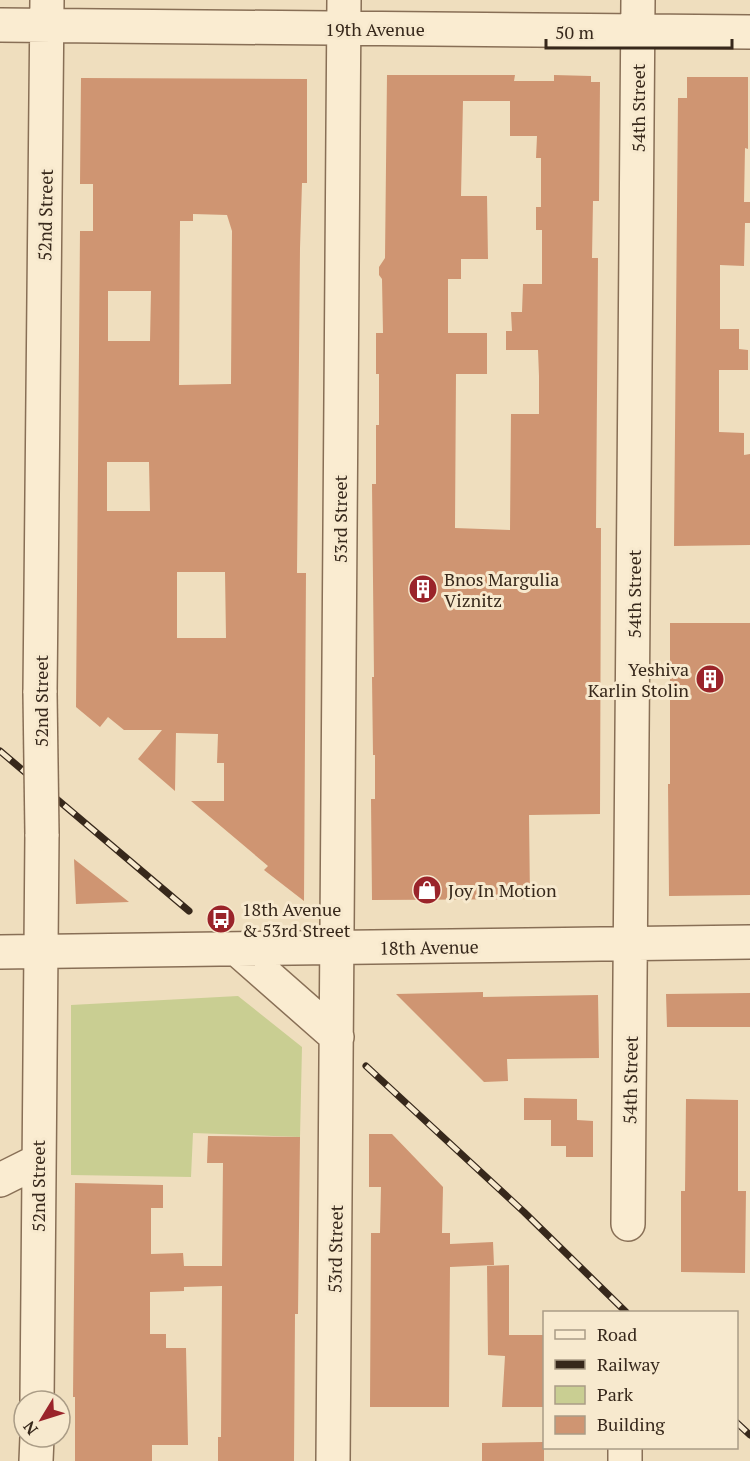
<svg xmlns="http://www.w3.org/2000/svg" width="750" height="1461" viewBox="0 0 750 1461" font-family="'PT Serif',serif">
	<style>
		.green { fill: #c9ce92 }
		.building { fill: #cf9572; fill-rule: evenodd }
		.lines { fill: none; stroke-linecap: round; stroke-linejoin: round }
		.minor-casing { stroke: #886f56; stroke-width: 36 }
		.minor { stroke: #faecd1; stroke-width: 33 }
		.rail-casing { stroke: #37281b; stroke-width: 7 }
		.rail { stroke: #f7e9ce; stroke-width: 4.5; stroke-dasharray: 14; stroke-linecap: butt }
		.minor-bridge-casing { stroke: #886f56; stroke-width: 36; stroke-linecap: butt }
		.minor-bridge { stroke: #faecd1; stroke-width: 33 }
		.labels { text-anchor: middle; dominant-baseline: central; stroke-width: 6; stroke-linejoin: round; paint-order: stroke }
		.street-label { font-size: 18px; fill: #37281b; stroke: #f7e9ce }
		.poi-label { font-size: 18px; fill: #37281b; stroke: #f7e9ce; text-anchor: start }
	</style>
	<rect width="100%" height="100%" fill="#efdebe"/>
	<!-- green -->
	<path class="green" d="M 238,996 L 302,1047 L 300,1137 L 193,1133 L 191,1177 L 71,1175 L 71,1005 Z"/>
	<!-- building -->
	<path class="building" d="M 387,75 L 515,75 L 514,81 L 554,81 L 554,75 L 591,76 L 591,82 L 600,82 L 599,201 L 593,201 L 592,258 L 598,258 L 596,528 L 601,528 L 600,814 L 529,815 L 530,899 L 372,900 L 371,799 L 375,799 L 375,755 L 373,755 L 372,677 L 374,677 L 372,484 L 376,484 L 376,425 L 379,425 L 379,374 L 376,374 L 376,333 L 383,333 L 382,279 L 379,275 L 379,267 L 385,258 ZM 463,101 L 510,101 L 510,136 L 537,136 L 536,158 L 541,158 L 541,207 L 536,207 L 536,230 L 542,230 L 542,284 L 523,284 L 522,312 L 511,312 L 512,331 L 506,331 L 506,350 L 538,350 L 539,376 L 539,414 L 511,414 L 510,530 L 455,528 L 456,374 L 487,374 L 487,333 L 448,333 L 448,279 L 461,279 L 461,259 L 488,259 L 487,196 L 461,196 Z
		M 687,77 L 748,77 L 748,149 L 745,148 L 744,202 L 750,202 L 750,223 L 745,223 L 744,266 L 720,265 L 720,329 L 739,329 L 739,349 L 748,350 L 748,370 L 719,370 L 719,432 L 744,433 L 744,455 L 750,454 L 750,545 L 674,546 L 678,98 L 687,98 Z
		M 81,78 L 307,79 L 307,183 L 302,183 L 300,248 L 297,573 L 306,573 L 304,901 L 264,870 L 268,866 L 191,801 L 224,801 L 224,763 L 217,763 L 218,734 L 176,733 L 175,791 L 138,759 L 162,730 L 124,730 L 108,717 L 100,727 L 76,707 L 80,231 L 93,231 L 93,184 L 80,184 ZM 193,214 L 227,215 L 232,231 L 231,384 L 179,385 L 180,221 L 193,221 ZM 108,291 L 151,291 L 150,341 L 108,341 ZM 107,462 L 149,462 L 150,511 L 107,511 ZM 177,572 L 225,572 L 226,638 L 177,638 Z
		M 670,623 L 750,623 L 750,895 L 669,896 L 668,784 L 670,784 Z
		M 74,859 L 129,902 L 76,904 Z
		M 483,992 L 483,997 L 598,995 L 599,1058 L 507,1059 L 508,1081 L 484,1082 L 396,994 Z
		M 750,993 L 750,1027 L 667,1027 L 666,994 Z
		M 524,1098 L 577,1099 L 577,1120 L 593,1121 L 593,1157 L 566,1157 L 566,1146 L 551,1146 L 551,1120 L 524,1120 Z
		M 686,1099 L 738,1100 L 738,1191 L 746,1191 L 745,1273 L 681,1272 L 681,1191 L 685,1191 Z
		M 369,1134 L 392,1134 L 443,1187 L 442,1233 L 450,1233 L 450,1244 L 493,1242 L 494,1265 L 450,1267 L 449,1407 L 370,1407 L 371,1233 L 380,1233 L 381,1187 L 369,1187 Z
		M 208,1136 L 300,1137 L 298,1314 L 295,1314 L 294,1461 L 218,1461 L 218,1437 L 221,1437 L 222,1286 L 184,1287 L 184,1291 L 150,1292 L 150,1334 L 166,1334 L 166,1348 L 186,1348 L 188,1445 L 152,1445 L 152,1461 L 75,1461 L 75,1397 L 73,1397 L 75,1183 L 163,1185 L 163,1208 L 151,1208 L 151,1254 L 183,1253 L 184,1266 L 222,1266 L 223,1163 L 207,1163 Z
		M 509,1265 L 509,1335 L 544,1335 L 544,1407 L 502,1407 L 505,1356 L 488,1355 L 487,1266 Z
		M 544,1442 L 544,1461 L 482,1461 L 482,1443 Z"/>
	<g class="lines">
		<!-- minor casing -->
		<g class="minor-casing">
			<path id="minor" d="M 0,25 L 750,32
				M 40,693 L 47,0
				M 237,949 L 337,1037
				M 0,952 L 750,942
				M 0,1180 L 38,1161
				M 628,1224 L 638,0
				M 37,1401 L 42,834
				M 625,1448 L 625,1461
				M 36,1461 L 37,1437
				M 333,1461 L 344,0"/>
		</g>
		<!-- minor -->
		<use href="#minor" class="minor"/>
		<!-- rail casing -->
		<g class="rail-casing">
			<path id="rail" d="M 0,751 L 189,911
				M 366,1066 L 524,1212 L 626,1312
				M 736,1422 L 750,1435"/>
		</g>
		<!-- rail -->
		<use href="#rail" class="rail"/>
		<!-- minor-bridge casing -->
		<g class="minor-bridge-casing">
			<path id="minor-bridge" d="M 40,693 L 42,834"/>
		</g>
		<!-- minor-bridge -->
		<use href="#minor-bridge" class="minor-bridge"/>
	</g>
	<!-- icons -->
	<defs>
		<g id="building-disc" transform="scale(1.5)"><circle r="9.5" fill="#9a242a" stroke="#f7e9ce"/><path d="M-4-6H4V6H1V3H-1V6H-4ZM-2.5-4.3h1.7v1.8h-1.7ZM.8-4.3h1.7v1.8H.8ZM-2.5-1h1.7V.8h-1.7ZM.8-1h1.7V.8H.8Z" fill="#fff"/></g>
		<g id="shop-disc" transform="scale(1.5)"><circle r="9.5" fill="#9a242a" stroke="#f7e9ce"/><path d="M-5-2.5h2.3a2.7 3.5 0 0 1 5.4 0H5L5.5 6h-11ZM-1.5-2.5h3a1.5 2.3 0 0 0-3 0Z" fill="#fff"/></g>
		<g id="bus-disc" transform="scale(1.5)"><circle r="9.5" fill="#9a242a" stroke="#f7e9ce"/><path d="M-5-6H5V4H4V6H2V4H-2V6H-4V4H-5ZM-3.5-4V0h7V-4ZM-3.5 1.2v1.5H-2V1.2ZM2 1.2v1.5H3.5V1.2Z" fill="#fff"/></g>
	</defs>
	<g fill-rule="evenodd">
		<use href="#building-disc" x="423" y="589"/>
		<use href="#building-disc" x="710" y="679"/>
		<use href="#shop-disc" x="427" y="890"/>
		<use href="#bus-disc" x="221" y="919"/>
	</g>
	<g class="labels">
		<!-- street labels -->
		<g class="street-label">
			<text x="375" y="29">19th Avenue</text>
			<text transform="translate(638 108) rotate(-90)">54th Street</text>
			<text transform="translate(45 215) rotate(-89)">52nd Street</text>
			<text transform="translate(340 519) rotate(-90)">53rd Street</text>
			<text transform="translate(634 594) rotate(-90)">54th Street</text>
			<text transform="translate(41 701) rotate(-90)">52nd Street</text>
			<text transform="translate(429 947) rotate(-1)">18th Avenue</text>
			<text transform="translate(630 1080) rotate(-89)">54th Street</text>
			<text transform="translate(38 1186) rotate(-90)">52nd Street</text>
			<text transform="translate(335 1249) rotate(-89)">53rd Street</text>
		</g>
		<!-- poi labels -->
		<g class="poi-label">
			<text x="444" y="579">Bnos Margulia<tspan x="444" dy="21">Viznitz</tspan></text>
			<text x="689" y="669" text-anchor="end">Yeshiva<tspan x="689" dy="21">Karlin Stolin</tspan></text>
			<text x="448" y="890">Joy In Motion</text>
			<text x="242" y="909">18th Avenue<tspan x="242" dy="21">&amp; 53rd Street</tspan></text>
		</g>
	</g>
	<!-- legend -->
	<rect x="543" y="1311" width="195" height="138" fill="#f7e9ce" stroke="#aa9c86" stroke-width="1.5"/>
	<rect x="555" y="1330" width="30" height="9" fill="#faecd1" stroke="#aa9c86" stroke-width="1.5"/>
	<text x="597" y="1341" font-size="18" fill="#37281b">Road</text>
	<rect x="555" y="1360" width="30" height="9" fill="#37281b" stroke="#aa9c86" stroke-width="1.5"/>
	<text x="597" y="1371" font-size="18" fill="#37281b">Railway</text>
	<rect x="555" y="1386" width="30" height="18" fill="#c9ce92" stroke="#aa9c86" stroke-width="1.5"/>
	<text x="597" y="1401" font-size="18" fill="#37281b">Park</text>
	<rect x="555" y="1416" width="30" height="18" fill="#cf9572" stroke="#aa9c86" stroke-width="1.5"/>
	<text x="597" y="1431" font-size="18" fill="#37281b">Building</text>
	<!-- north arrow -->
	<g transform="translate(42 1419) rotate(232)"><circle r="28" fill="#f7e9ce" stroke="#aa9c86" stroke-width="1.5"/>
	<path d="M0-4.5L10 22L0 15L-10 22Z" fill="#9a242a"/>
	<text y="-9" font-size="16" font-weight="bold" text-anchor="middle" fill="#37281b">N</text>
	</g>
	<!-- scale -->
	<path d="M546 39v9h186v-9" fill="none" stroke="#37281b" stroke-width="3"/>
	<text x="555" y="39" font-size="18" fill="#37281b" stroke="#f7e9ce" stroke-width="4.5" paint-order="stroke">50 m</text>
</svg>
